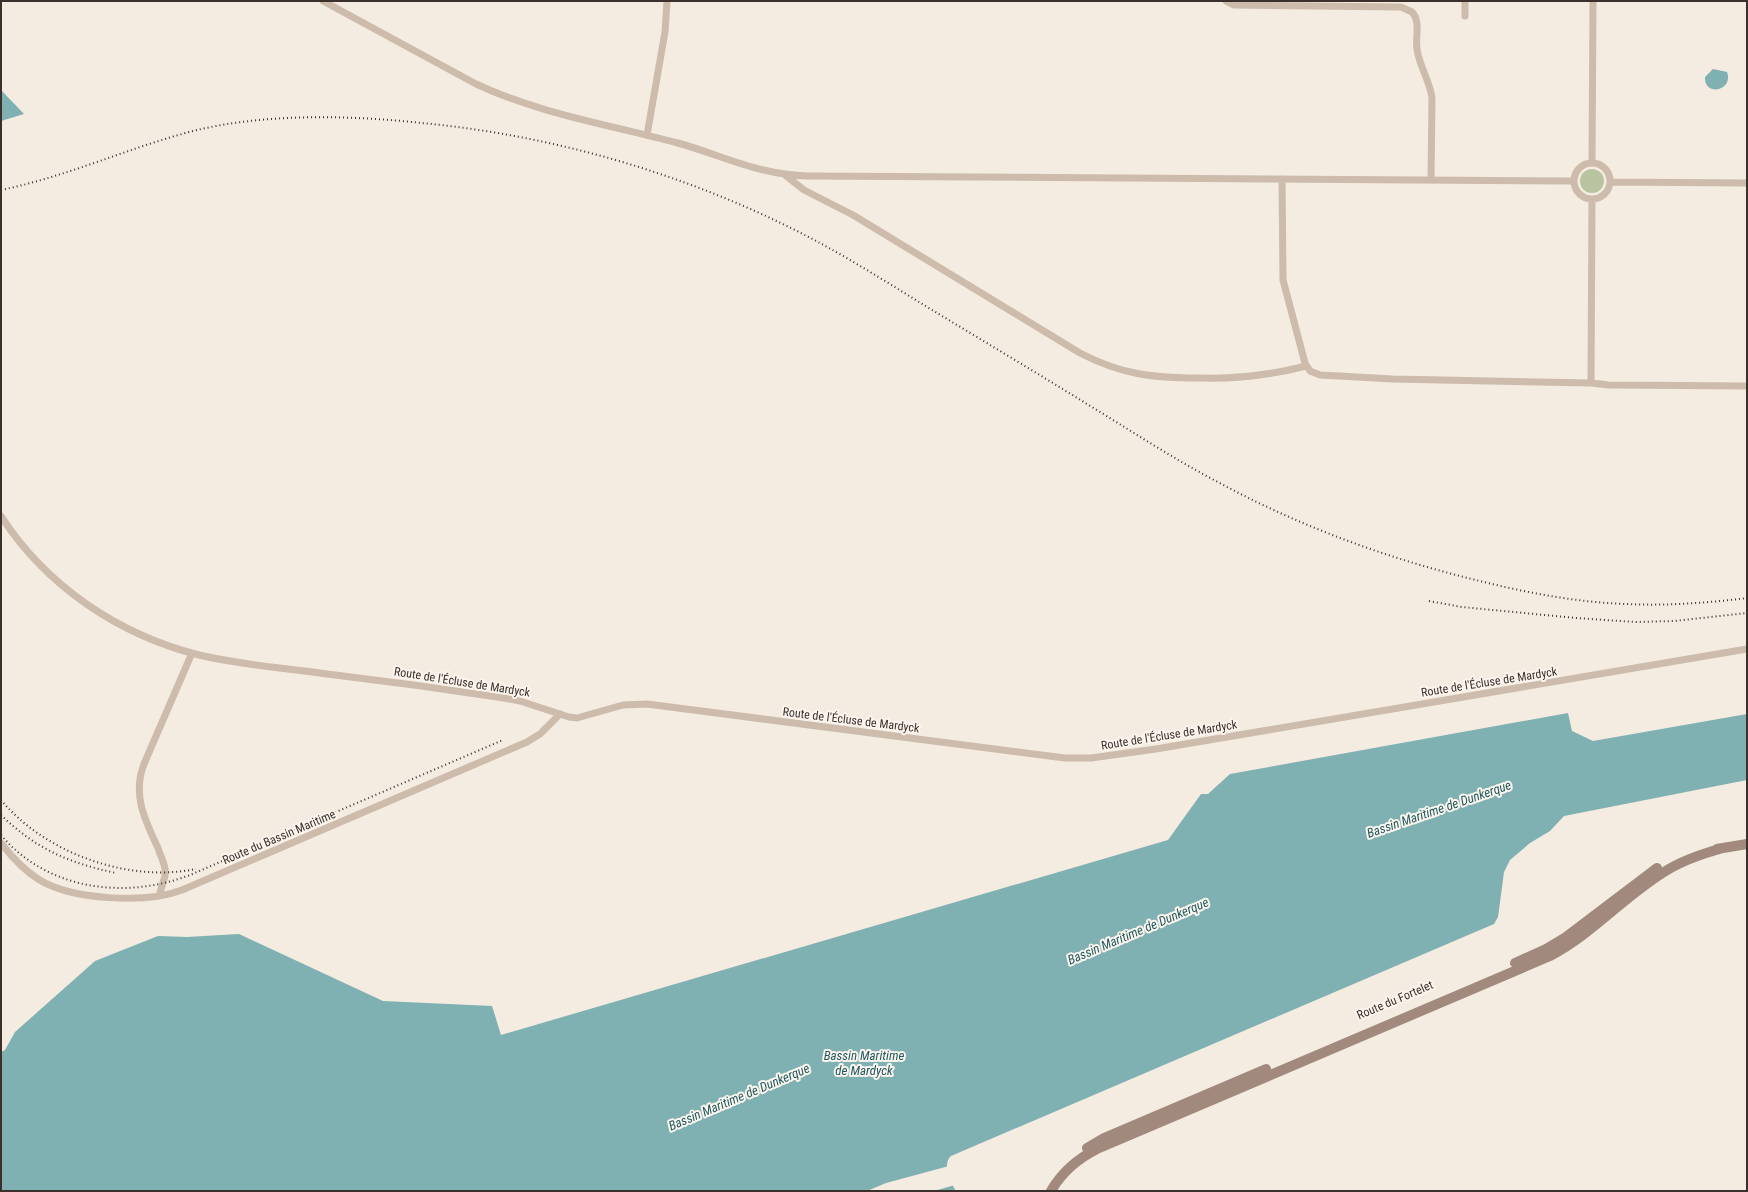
<svg xmlns="http://www.w3.org/2000/svg" width="1748" height="1192" viewBox="0 0 1748 1192" font-family="'Roboto Condensed',sans-serif">
	<style>
		.green { fill: #b8c4a0 }
		.water { fill: #7fb0b2 }
		.pier { fill: #f4ebe1 }
		.lines { fill: none; stroke-linecap: round; stroke-linejoin: round }
		.street { stroke: #cdbbac; stroke-width: 7 }
		.secondary { stroke: #a18a7d; stroke-width: 10 }
		.rail { stroke: #3b302b; stroke-width: 2; stroke-dasharray: 1 3; stroke-linecap: butt }
		.labels { text-anchor: middle; dominant-baseline: central; stroke-width: 4; stroke-linejoin: round; paint-order: stroke }
		.street-label { font-size: 12px; fill: #3b302b; stroke: #fbf5ee }
		.water-label { font-size: 13px; font-style: italic; fill: #1f5a5e; stroke: #fbf5ee }
	</style>
	<rect width="100%" height="100%" fill="#f4ebe1"/>
	<!-- green -->
	<path class="green" d="M1580 181a12 12 0 1 1 24 0a12 12 0 1 1-24 0Z"/>
	<!-- water -->
	<path class="water" d="M 1713,69 L 1727,72 C 1734,91 1704,97 1705,77 Z
		M 1,90 L 24,114 L 1,121 Z
		M 1568,713 L 1572,731 L 1593,741 L 1747,714 L 1747,780 L 1564,816 L 1550,831 L 1530,843 L 1510,860 L 1504,872 L 1498,917 L 1494,924 L 951,1156 C 942,1164 950,1182 956,1191 L 1,1191 L 1,1052 L 5,1050 L 15,1032 L 95,961 L 158,936 L 187,937 L 239,934 L 383,1001 L 492,1006 L 501,1035 L 1168,840 L 1201,794 L 1208,794 L 1230,774 Z"/>
	<!-- pier -->
	<path class="pier" d="M 949,1166 L 955,1185 L 934,1191 L 867,1191 L 886,1183 Z"/>
	<g class="lines">
		<!-- street -->
		<path class="street" d="M 323,1 L 476,84 C 540,114 611,125 678,143 C 724,156 759,175 808,176 L 1574,181
			M 1226,1 L 1234,5 L 1401,7 L 1412,12 C 1421,21 1415,37 1417,49 C 1419,66 1430,81 1432,98 L 1431,180
			M 1465,1 L 1465,16
			M 647,135 L 665,32 L 667,1
			M1574 181a18 18 0 1 1 36 0a18 18 0 1 1-36 0Z
			M 1592,163 L 1593,1
			M 785,175 L 804,190 L 853,215 L 1080,353 C 1122,375 1154,378 1201,378 C 1237,379 1271,375 1306,366
			M 1282,179 L 1283,280 L 1305,363 L 1310,371 L 1320,375 L 1393,379 L 1591,383 L 1592,199
			M 1610,182 L 1747,183
			M 1591,383 L 1609,385 L 1747,386
			M 1,516 C 46,586 119,635 199,655 C 241,665 285,668 327,674 C 386,681 445,689 504,698 L 520,701 L 569,717 L 577,718 L 623,705 L 647,704 L 1065,758 L 1091,758 L 1156,749 L 1747,649
			M 1,843 C 11,856 24,870 38,879 C 71,900 146,904 182,890 L 527,742 L 540,734 L 560,714
			M 159,896 L 165,876 L 165,869 C 164,862 160,855 158,848 C 145,820 132,795 144,764 L 192,653"/>
		<!-- secondary -->
		<path class="secondary" d="M 1717,849 L 1747,844
			M 1515,963 L 1546,949 L 1566,937 L 1657,868
			M 1087,1148 L 1104,1138 L 1266,1069
			M 1051,1191 C 1062,1172 1077,1159 1097,1149 L 1550,956 C 1594,933 1626,894 1669,869 C 1686,859 1705,853 1723,848"/>
		<!-- rail -->
		<path class="rail" d="M 1,190 C 65,177 126,149 189,132 C 262,113 347,115 422,123 C 549,135 675,171 789,227 C 834,249 877,276 919,302 C 975,336 1032,370 1087,404 C 1130,430 1172,458 1216,481 C 1293,523 1375,554 1460,576 C 1514,590 1569,602 1626,604 C 1666,606 1707,603 1747,598
			M 1429,601 L 1462,607 L 1576,618 L 1635,622 L 1674,621 L 1747,613
			M 1,800 C 45,853 128,883 196,869
			M 1,815 C 36,849 69,863 116,873
			M 1,835 C 47,890 125,900 190,875 L 503,740"/>
	</g>
	<g class="labels">
		<!-- street labels -->
		<g class="street-label">
			<text transform="translate(462 682) rotate(9)">Route de l'Écluse de Mardyck</text>
			<text transform="translate(1489 682) rotate(-9)">Route de l'Écluse de Mardyck</text>
			<text transform="translate(851 720) rotate(7)">Route de l'Écluse de Mardyck</text>
			<text transform="translate(1169 735) rotate(-9)">Route de l'Écluse de Mardyck</text>
			<text transform="translate(279 837) rotate(-23)">Route du Bassin Maritime</text>
			<text transform="translate(1395 1000) rotate(-23)">Route du Fortelet</text>
		</g>
		<!-- water labels -->
		<g class="water-label">
			<text transform="translate(1439 809) rotate(-19)">Bassin Maritime de Dunkerque</text>
			<text transform="translate(1138 931) rotate(-23)">Bassin Maritime de Dunkerque</text>
			<text x="864" y="1055">Bassin Maritime<tspan x="864" dy="15">de Mardyck</tspan></text>
			<text transform="translate(739 1097) rotate(-23)">Bassin Maritime de Dunkerque</text>
		</g>
	</g>
	<!-- border -->
	<rect width="1748" height="1192" fill="none" stroke="#3b302b" stroke-width="4"/>
</svg>
